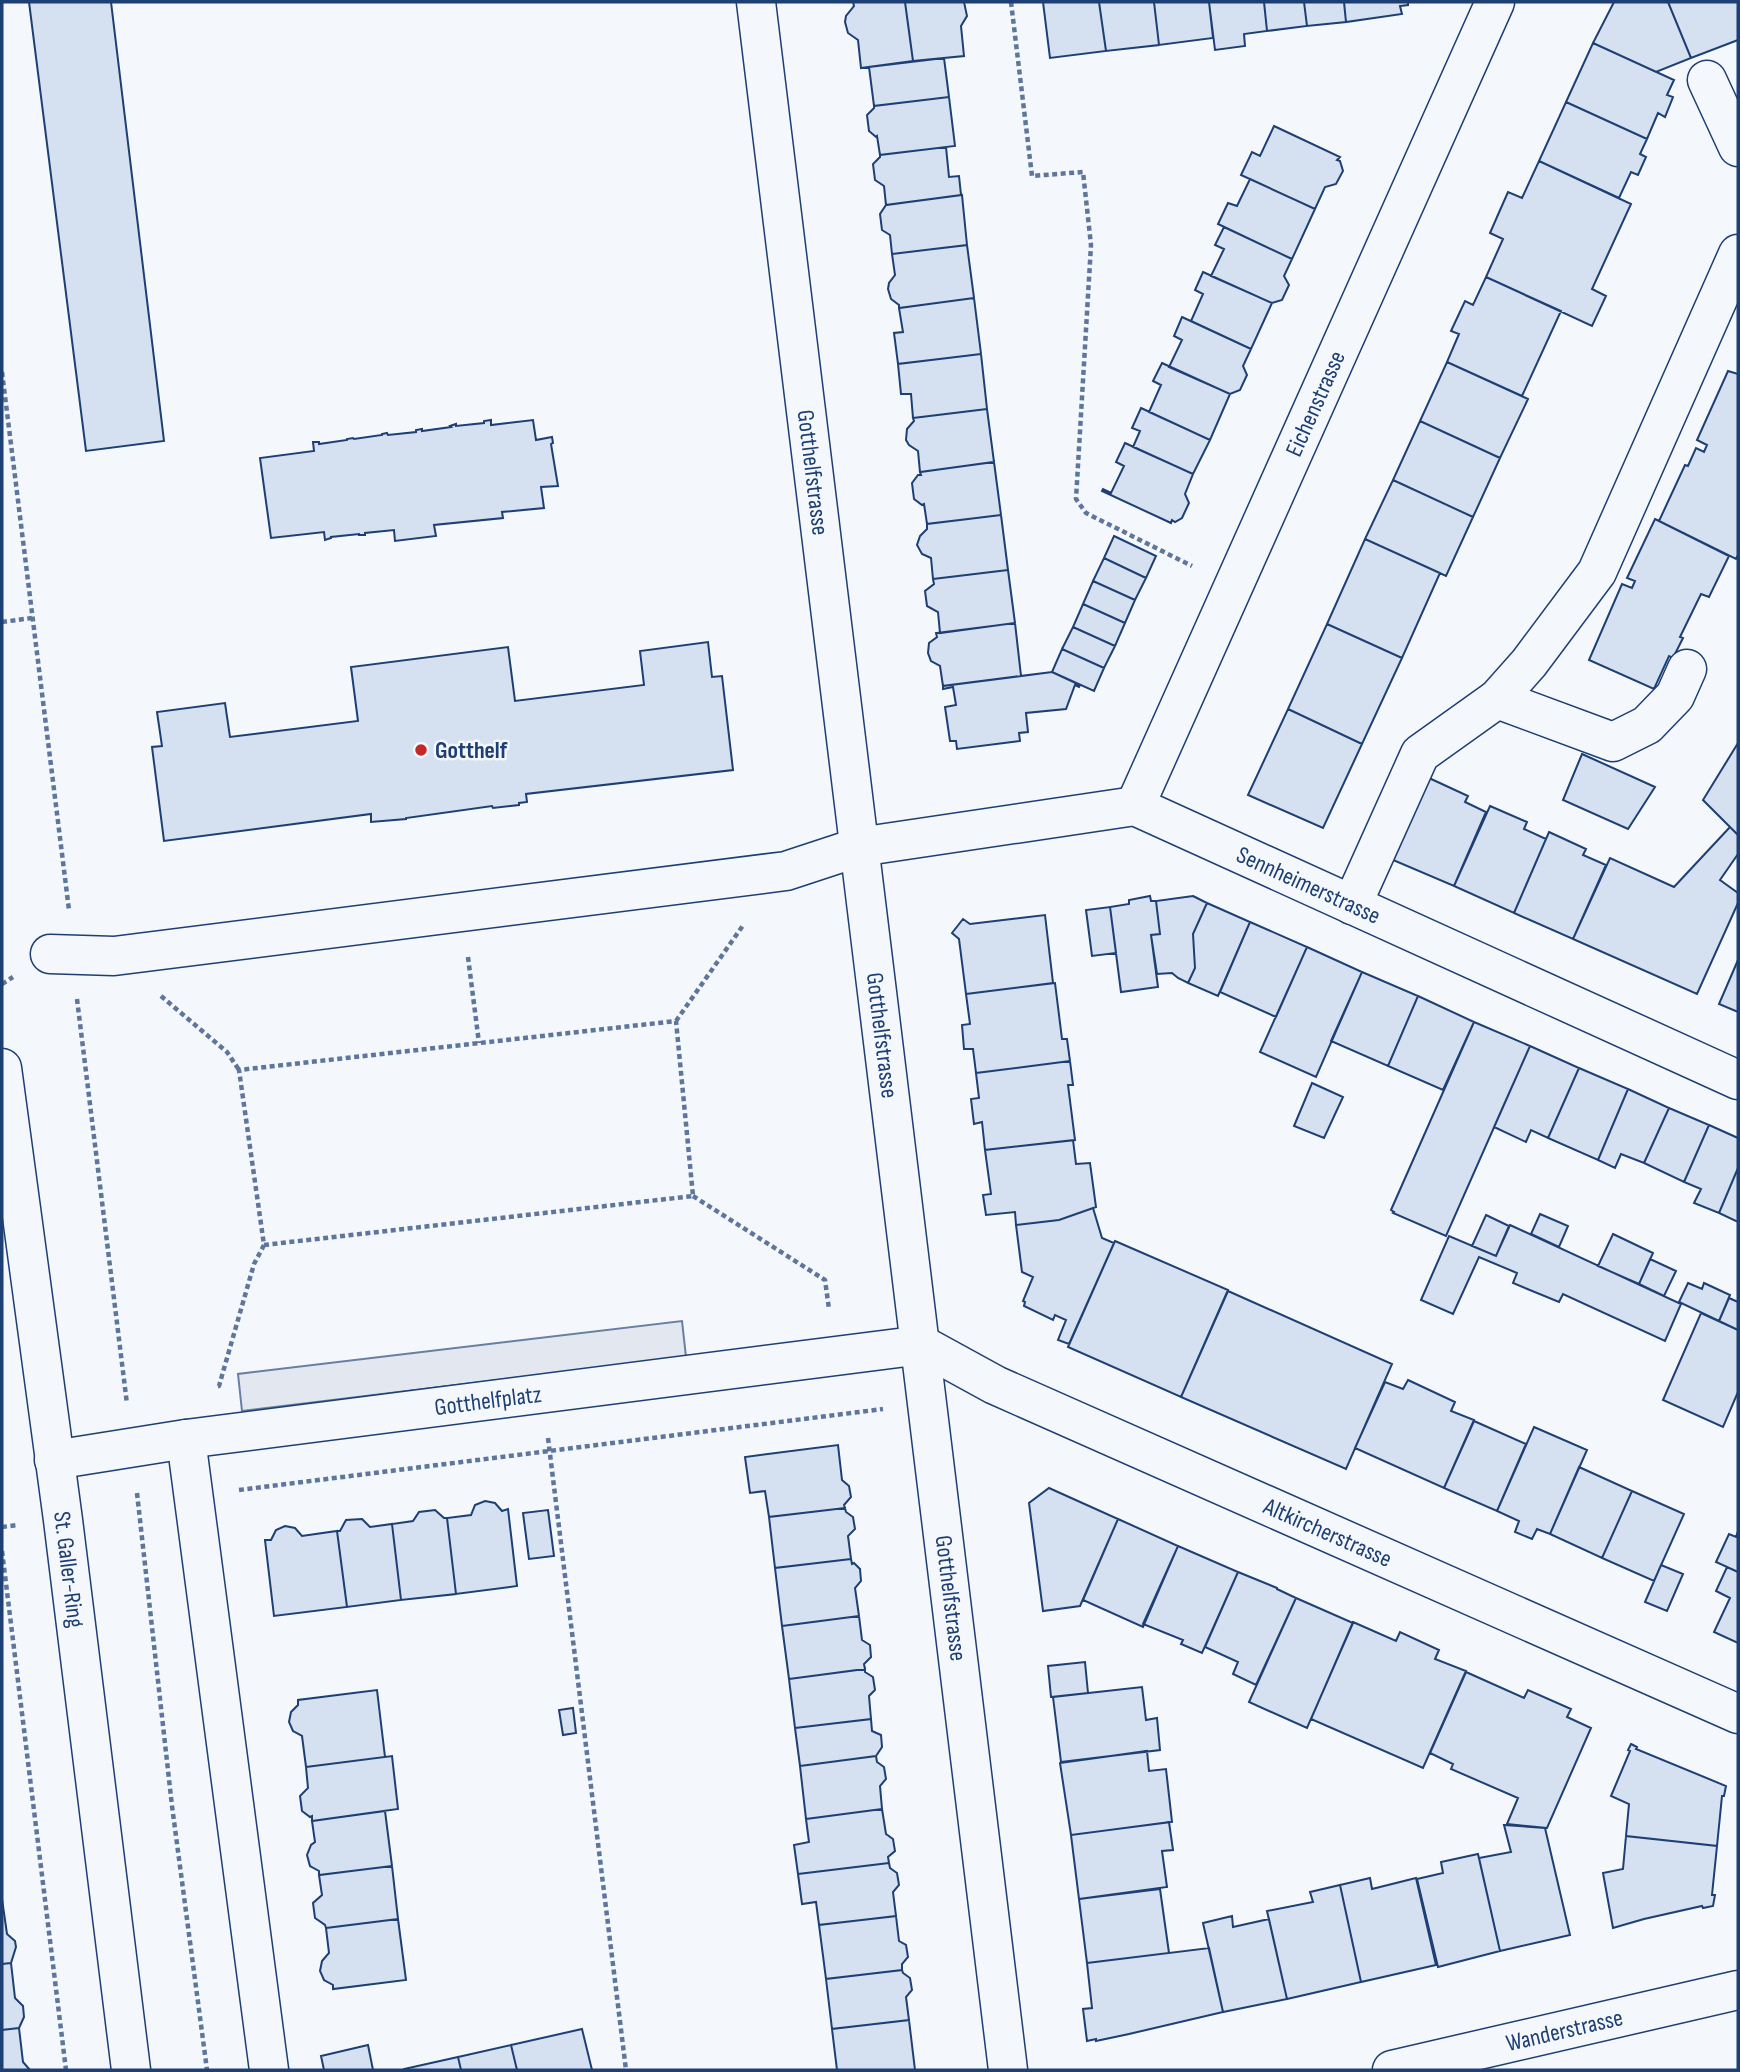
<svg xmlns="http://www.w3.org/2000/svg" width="1740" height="2072" viewBox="0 0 1740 2072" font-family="'Sofia Sans Condensed',sans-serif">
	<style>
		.parking { fill: #e3e8f0; stroke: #687fa3; stroke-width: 2 }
		.building { fill: #d5e0f0; stroke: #1d3f73; stroke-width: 2 }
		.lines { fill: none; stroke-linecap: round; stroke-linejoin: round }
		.minor-casing { stroke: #1d3f73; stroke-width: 41 }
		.path { stroke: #5e769c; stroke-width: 4.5; stroke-dasharray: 5 3.5; stroke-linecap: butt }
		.minor { stroke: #f4f7fb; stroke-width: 38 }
		.poi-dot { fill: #c62828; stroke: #f4f7fb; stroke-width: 2.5 }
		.labels { text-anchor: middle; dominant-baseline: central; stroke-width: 5; stroke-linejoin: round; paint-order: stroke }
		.street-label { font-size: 24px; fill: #1d3f73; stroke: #f4f7fb }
		.poi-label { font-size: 24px; font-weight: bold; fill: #1d3f73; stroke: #f4f7fb; text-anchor: start }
	</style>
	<rect width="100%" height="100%" fill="#f4f7fb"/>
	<!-- parking -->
	<path class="parking" d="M 682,1321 L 686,1357 L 242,1411 L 238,1374 Z"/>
	<!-- building -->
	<path class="building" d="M 29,2 L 111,2 L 164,441 L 86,451 Z
		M 853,2 L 905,2 L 913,61 L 861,68 L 858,40 L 848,33 L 845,22 L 846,16 L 854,6 Z
		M 905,2 L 964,2 L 967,16 L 961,26 L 964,56 L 913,61 Z
		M 1043,2 L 1099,2 L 1106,51 L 1050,58 Z
		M 1099,2 L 1154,2 L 1159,45 L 1106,51 Z
		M 1154,2 L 1209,2 L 1213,38 L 1159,45 Z
		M 1209,2 L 1264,2 L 1267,31 L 1244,34 L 1245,46 L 1215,50 Z
		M 1264,2 L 1304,2 L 1307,26 L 1267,31 Z
		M 1304,2 L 1344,2 L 1346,22 L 1307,26 Z
		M 1344,2 L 1408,2 L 1408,5 L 1400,6 L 1402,14 L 1346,22 Z
		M 1614,2 L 1668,2 L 1691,58 L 1656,72 L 1593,43 Z
		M 1668,2 L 1738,2 L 1738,40 L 1691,58 Z
		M 1593,43 L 1674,80 L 1667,95 L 1673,97 L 1665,117 L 1658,113 L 1647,139 L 1566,102 Z
		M 944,58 L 949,97 L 874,106 L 869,67 Z
		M 949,97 L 955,146 L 880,155 L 877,136 L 876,137 L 869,131 L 867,115 L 874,108 L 874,106 Z
		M 1566,102 L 1647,139 L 1640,154 L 1646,157 L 1638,175 L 1631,172 L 1619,198 L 1539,161 Z
		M 1274,126 L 1340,157 L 1337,160 L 1340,161 L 1343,171 L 1336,184 L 1325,187 L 1315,209 L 1241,175 L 1252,152 L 1260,156 Z
		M 946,147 L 949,177 L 959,176 L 961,195 L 886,205 L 884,186 L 875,180 L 873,164 L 880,157 L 880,155 Z
		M 1539,161 L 1631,204 L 1592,289 L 1606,296 L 1592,326 L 1486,277 L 1503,239 L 1490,233 L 1497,217 L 1508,192 L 1522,198 Z
		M 1250,179 L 1315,209 L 1292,259 L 1218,224 L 1228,203 L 1237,206 Z
		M 962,195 L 967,245 L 892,254 L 890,235 L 882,230 L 880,214 L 886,205 Z
		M 1224,227 L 1292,259 L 1284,276 L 1289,285 L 1282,300 L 1272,303 L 1211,276 L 1224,249 L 1215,245 Z
		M 967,245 L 974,298 L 899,308 L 899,305 L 891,299 L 888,289 L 889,283 L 895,275 L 892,254 Z
		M 1203,272 L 1272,303 L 1251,349 L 1191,321 L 1203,294 L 1195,290 Z
		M 1486,277 L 1561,311 L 1522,396 L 1447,362 L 1459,334 L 1451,331 L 1465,301 L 1473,305 Z
		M 974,298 L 981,354 L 898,364 L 894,333 L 903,332 L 899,308 Z
		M 1182,317 L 1251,349 L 1243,366 L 1247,375 L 1240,390 L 1230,394 L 1169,367 L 1182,340 L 1174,336 Z
		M 981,354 L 987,409 L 913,418 L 911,394 L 901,394 L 898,364 Z
		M 1447,362 L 1528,399 L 1500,458 L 1420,421 Z
		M 1162,363 L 1230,394 L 1210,440 L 1149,412 L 1161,385 L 1153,381 Z
		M 1728,371 L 1738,374 L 1738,555 L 1736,559 L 1659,521 L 1685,465 L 1688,466 L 1696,448 L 1704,452 L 1707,445 L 1697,440 Z
		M 1141,408 L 1210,440 L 1193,474 L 1133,447 L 1140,431 L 1132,428 Z
		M 987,409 L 994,462 L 920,472 L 918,451 L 909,445 L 906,440 L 907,429 L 914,421 L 913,418 Z
		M 491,420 L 491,425 L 533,420 L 536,440 L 552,437 L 553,443 L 551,444 L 558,486 L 541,487 L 544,508 L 502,512 L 503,518 L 434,525 L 436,536 L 395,541 L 394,530 L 365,533 L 365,535 L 359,535 L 359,534 L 331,537 L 331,538 L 325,540 L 324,532 L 271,538 L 260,458 L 314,451 L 313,442 L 319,442 L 319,444 L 347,440 L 347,439 L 353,438 L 354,439 L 382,435 L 382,434 L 387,433 L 388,435 L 416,432 L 416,430 L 422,429 L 422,431 L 451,427 L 450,426 L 456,424 L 456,426 L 484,423 L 484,421 Z
		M 1420,421 L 1500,458 L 1473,517 L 1393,480 Z
		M 1125,443 L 1193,474 L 1185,494 L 1189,503 L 1182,518 L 1175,522 L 1172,520 L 1171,523 L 1102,491 L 1103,489 L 1111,493 L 1124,466 L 1116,462 Z
		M 994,462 L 1001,515 L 927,524 L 924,504 L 922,505 L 914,499 L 912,483 L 918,475 L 921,475 L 920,472 Z
		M 1393,480 L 1473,517 L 1446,576 L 1365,539 Z
		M 1001,515 L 1008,570 L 933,579 L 931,558 L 922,554 L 917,545 L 920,536 L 927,529 L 927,524 Z
		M 1655,519 L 1729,556 L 1709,597 L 1701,594 L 1680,637 L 1683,638 L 1673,658 L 1669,656 L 1654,689 L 1589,660 L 1622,584 L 1632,588 L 1635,581 L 1627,578 Z
		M 1114,536 L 1156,556 L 1146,578 L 1104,558 Z
		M 1365,539 L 1440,573 L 1402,658 L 1327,624 Z
		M 1104,558 L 1146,578 L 1135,600 L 1093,581 Z
		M 1008,570 L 1015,623 L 940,633 L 938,612 L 927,606 L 925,591 L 934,584 L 933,579 Z
		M 1093,581 L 1135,600 L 1125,623 L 1083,604 Z
		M 1083,604 L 1125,623 L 1115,646 L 1073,627 Z
		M 1015,623 L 1021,676 L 943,686 L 940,666 L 931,661 L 928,653 L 929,643 L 937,637 L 936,633 Z
		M 1327,624 L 1402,658 L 1362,744 L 1288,709 Z
		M 1073,627 L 1115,646 L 1104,668 L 1062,649 Z
		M 708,642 L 712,677 L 722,676 L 733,770 L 526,794 L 527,802 L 519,803 L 519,805 L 493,808 L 492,806 L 406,818 L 406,819 L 371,822 L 371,814 L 164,841 L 152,747 L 162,746 L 157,712 L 225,703 L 230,737 L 358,721 L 351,667 L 508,647 L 515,701 L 644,685 L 640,651 Z
		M 1062,649 L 1104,668 L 1094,691 L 1052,672 Z
		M 1052,672 L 1080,685 L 1079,687 L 1075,685 L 1066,709 L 1026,713 L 1028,732 L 1019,733 L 1020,741 L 957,749 L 956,741 L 950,741 L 945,707 L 956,705 L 953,687 L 943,689 L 943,686 Z
		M 1288,709 L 1362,744 L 1323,828 L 1248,795 Z
		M 1738,743 L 1738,835 L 1703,800 Z
		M 1582,754 L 1655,787 L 1628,829 L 1563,800 Z
		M 1429,778 L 1468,796 L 1465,802 L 1486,812 L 1454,886 L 1393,860 Z
		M 1490,806 L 1527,822 L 1524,829 L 1546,839 L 1514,913 L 1454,886 Z
		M 1730,827 L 1738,835 L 1738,854 L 1720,880 L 1738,893 L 1738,903 L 1697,994 L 1573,939 L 1610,858 L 1674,887 Z
		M 1549,832 L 1586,849 L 1583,855 L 1606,865 L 1573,939 L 1514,913 Z
		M 1150,896 L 1151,901 L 1156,901 L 1160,934 L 1151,935 L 1158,987 L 1121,992 L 1110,907 L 1129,904 L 1129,900 Z
		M 1193,896 L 1207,903 L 1193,934 L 1195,968 L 1188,983 L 1178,978 L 1172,973 L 1157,974 L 1151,935 L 1160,934 L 1156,901 Z
		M 1207,903 L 1250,922 L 1218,996 L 1188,983 L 1195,968 L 1193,934 Z
		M 1110,907 L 1116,953 L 1092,956 L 1086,910 Z
		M 1045,915 L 1053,983 L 966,994 L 959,939 L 952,933 L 963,919 L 970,924 Z
		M 1250,922 L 1307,947 L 1276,1017 L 1220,992 Z
		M 1307,947 L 1362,972 L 1316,1077 L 1260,1052 Z
		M 1738,960 L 1738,1012 L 1719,1004 Z
		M 1362,972 L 1418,996 L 1388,1066 L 1331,1041 Z
		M 1055,983 L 1062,1039 L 1067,1039 L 1070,1061 L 976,1073 L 973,1049 L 964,1049 L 962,1025 L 970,1024 L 966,994 Z
		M 1418,996 L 1474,1022 L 1443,1090 L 1388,1066 Z
		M 1474,1022 L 1530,1046 L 1446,1236 L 1393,1213 L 1394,1212 L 1391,1210 Z
		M 1530,1046 L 1579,1068 L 1548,1138 L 1531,1130 L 1526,1142 L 1494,1127 Z
		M 1070,1061 L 1073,1085 L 1068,1085 L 1075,1140 L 985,1150 L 982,1122 L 974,1124 L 971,1099 L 979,1098 L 976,1073 Z
		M 1579,1068 L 1628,1089 L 1598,1160 L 1548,1138 Z
		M 1312,1083 L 1343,1097 L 1324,1138 L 1294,1126 Z
		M 1628,1089 L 1669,1108 L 1644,1163 L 1621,1154 L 1615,1168 L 1598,1160 Z
		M 1669,1108 L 1709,1125 L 1684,1182 L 1644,1163 Z
		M 1709,1125 L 1738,1138 L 1738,1168 L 1719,1213 L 1694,1203 L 1701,1189 L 1684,1182 Z
		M 1073,1140 L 1076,1164 L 1090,1163 L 1096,1207 L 1059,1220 L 1016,1225 L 1015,1212 L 986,1215 L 983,1195 L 991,1194 L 985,1150 Z
		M 1738,1168 L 1738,1222 L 1719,1213 Z
		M 1093,1208 L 1102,1238 L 1114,1243 L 1069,1344 L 1058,1340 L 1066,1320 L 1055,1315 L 1053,1320 L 1024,1306 L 1025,1302 L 1023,1301 L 1033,1277 L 1022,1272 L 1016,1225 L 1059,1220 Z
		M 1540,1214 L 1568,1226 L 1559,1247 L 1531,1234 Z
		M 1486,1215 L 1509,1226 L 1496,1256 L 1472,1246 Z
		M 1510,1225 L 1681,1304 L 1665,1341 L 1563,1294 L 1559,1302 L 1513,1283 L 1517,1273 L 1479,1257 L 1453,1314 L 1421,1300 L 1449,1236 L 1496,1256 Z
		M 1613,1234 L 1653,1253 L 1639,1284 L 1598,1266 Z
		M 1115,1241 L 1228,1290 L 1181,1397 L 1068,1347 Z
		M 1650,1259 L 1676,1271 L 1664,1296 L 1639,1284 Z
		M 1688,1283 L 1702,1289 L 1704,1283 L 1730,1295 L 1719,1321 L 1679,1302 Z
		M 1228,1291 L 1392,1364 L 1346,1469 L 1181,1397 Z
		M 1729,1298 L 1738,1302 L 1738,1330 L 1719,1321 Z
		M 1701,1313 L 1738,1330 L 1738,1392 L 1723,1427 L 1663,1400 Z
		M 1408,1380 L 1455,1402 L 1451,1411 L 1474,1420 L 1444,1488 L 1355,1448 L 1385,1382 L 1403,1389 Z
		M 1474,1421 L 1526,1444 L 1497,1511 L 1444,1488 Z
		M 1534,1427 L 1587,1450 L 1550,1534 L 1537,1529 L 1532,1539 L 1515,1532 L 1519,1521 L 1497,1511 Z
		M 838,1445 L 842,1480 L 849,1486 L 851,1497 L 844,1505 L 845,1508 L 769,1517 L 765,1491 L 750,1493 L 745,1457 Z
		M 1579,1467 L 1632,1491 L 1602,1558 L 1550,1534 Z
		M 1049,1488 L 1118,1519 L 1080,1606 L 1043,1611 L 1029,1503 Z
		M 1632,1491 L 1684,1514 L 1654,1581 L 1602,1558 Z
		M 485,1501 L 495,1503 L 502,1511 L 508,1509 L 517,1586 L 456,1594 L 447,1518 L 471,1515 L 475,1505 Z
		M 845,1508 L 846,1512 L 853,1517 L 855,1529 L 848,1536 L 851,1559 L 775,1568 L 769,1517 Z
		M 435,1510 L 444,1518 L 447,1518 L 456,1594 L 401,1600 L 392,1524 L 413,1521 L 419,1512 Z
		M 548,1510 L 554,1556 L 529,1559 L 523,1513 Z
		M 362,1519 L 370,1527 L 392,1524 L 401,1600 L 347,1607 L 337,1531 L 340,1531 L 346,1520 Z
		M 1118,1519 L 1178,1546 L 1143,1627 L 1083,1600 Z
		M 285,1526 L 295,1528 L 302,1536 L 337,1531 L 347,1607 L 274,1616 L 265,1540 L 271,1540 L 276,1530 Z
		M 1738,1531 L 1738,1572 L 1716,1562 L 1729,1534 L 1736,1537 Z
		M 1178,1546 L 1238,1572 L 1202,1653 L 1181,1644 L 1183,1640 L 1143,1624 Z
		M 851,1559 L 852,1564 L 854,1563 L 860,1569 L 861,1581 L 855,1588 L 859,1616 L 782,1626 L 775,1568 Z
		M 1661,1565 L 1683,1574 L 1667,1611 L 1645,1602 Z
		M 1727,1567 L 1738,1572 L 1738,1643 L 1714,1632 L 1730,1598 L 1716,1591 Z
		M 1238,1572 L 1277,1588 L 1277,1589 L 1296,1598 L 1256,1685 L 1233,1674 L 1238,1662 L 1205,1647 Z
		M 1296,1598 L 1353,1623 L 1307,1728 L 1249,1702 Z
		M 859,1616 L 862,1640 L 870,1645 L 871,1657 L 864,1664 L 865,1669 L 789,1679 L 782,1626 Z
		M 1353,1622 L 1396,1641 L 1400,1632 L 1439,1650 L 1435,1659 L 1466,1671 L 1423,1768 L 1311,1719 Z
		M 1085,1662 L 1088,1693 L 1051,1697 L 1048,1666 Z
		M 865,1669 L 865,1672 L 873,1677 L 875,1690 L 869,1696 L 871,1719 L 795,1728 L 789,1679 Z
		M 1466,1672 L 1524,1698 L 1528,1690 L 1571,1709 L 1567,1717 L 1591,1728 L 1547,1828 L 1507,1824 L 1518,1798 L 1451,1769 L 1453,1764 L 1430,1753 Z
		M 1142,1687 L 1146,1720 L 1157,1718 L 1160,1750 L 1061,1762 L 1053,1697 Z
		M 377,1690 L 385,1757 L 306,1767 L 302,1736 L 293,1731 L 289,1722 L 291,1712 L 298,1705 L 298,1700 Z
		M 573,1708 L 576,1733 L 563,1735 L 559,1710 Z
		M 871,1719 L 872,1731 L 881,1735 L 882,1747 L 876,1756 L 800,1766 L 795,1728 Z
		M 1631,1744 L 1637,1747 L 1636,1749 L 1726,1786 L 1724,1796 L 1722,1796 L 1717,1846 L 1626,1836 L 1629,1804 L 1611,1796 L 1630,1751 L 1628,1750 Z
		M 1147,1751 L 1149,1771 L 1166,1769 L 1172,1822 L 1071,1835 L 1060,1763 Z
		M 392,1756 L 398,1809 L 312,1821 L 312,1816 L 310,1817 L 302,1811 L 300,1796 L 308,1788 L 306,1767 Z
		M 876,1756 L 877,1762 L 884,1767 L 886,1779 L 880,1786 L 882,1809 L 806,1819 L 800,1766 Z
		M 882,1809 L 886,1834 L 893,1839 L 895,1851 L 888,1857 L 889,1863 L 798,1874 L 794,1845 L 809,1842 L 806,1819 Z
		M 385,1811 L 392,1866 L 319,1875 L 319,1871 L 310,1866 L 307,1855 L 311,1845 L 315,1842 L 312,1821 Z
		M 1169,1822 L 1173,1850 L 1162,1851 L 1167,1887 L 1079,1899 L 1071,1835 Z
		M 1504,1825 L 1545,1828 L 1570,1935 L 1500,1951 L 1479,1858 L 1511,1852 Z
		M 1626,1836 L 1717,1846 L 1712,1895 L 1715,1895 L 1713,1906 L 1703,1908 L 1702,1906 L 1644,1919 L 1613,1928 L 1603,1873 L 1623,1869 Z
		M 1478,1854 L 1500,1951 L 1438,1967 L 1417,1879 L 1443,1873 L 1441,1862 Z
		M 889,1863 L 890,1868 L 897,1873 L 899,1885 L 893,1892 L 896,1916 L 819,1925 L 816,1902 L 802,1904 L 798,1874 Z
		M 392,1866 L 398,1919 L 326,1928 L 325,1925 L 315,1918 L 313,1903 L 322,1895 L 319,1875 Z
		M 1370,1878 L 1372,1889 L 1416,1878 L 1436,1965 L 1361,1982 L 1340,1885 Z
		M 1340,1885 L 1361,1982 L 1287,1999 L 1267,1911 L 1313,1902 L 1310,1892 Z
		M 1160,1889 L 1169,1953 L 1087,1963 L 1079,1899 Z
		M 2,1899 L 7,1934 L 15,1941 L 16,1947 L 11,1963 L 2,1964 Z
		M 896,1916 L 899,1941 L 906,1945 L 908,1957 L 902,1964 L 902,1970 L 826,1979 L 819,1925 Z
		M 1232,1916 L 1233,1927 L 1269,1919 L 1287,1999 L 1223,2012 L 1203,1923 Z
		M 398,1919 L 406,1980 L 333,1989 L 333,1985 L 324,1980 L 320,1971 L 322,1961 L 329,1953 L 326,1928 Z
		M 1209,1948 L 1223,2012 L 1129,2034 L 1096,2041 L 1096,2039 L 1087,2041 L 1083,2009 L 1092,2008 L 1087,1963 Z
		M 11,1963 L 15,1998 L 23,2006 L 24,2017 L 19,2028 L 2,2030 L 2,1964 Z
		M 902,1970 L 903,1973 L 910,1978 L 912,1990 L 906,1997 L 909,2020 L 832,2029 L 826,1979 Z
		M 909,2020 L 915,2070 L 837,2070 L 832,2029 Z
		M 19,2028 L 23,2062 L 30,2070 L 2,2070 L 2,2030 Z
		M 582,2029 L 592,2070 L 517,2070 L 511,2045 Z
		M 368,2045 L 373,2070 L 324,2070 L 321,2056 Z
		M 511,2045 L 517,2070 L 461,2070 L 458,2057 Z
		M 458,2057 L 461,2070 L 404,2070 L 404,2069 Z"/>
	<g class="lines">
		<!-- minor casing -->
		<g class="minor-casing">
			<g id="minor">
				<path id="s1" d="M 756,2 C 839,691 926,1381 1008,2070"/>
				<path d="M 1707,80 L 1738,147"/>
				<path d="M 1497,699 L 1613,742 L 1647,725 L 1675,696 L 1687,669"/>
				<path id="s2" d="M 1135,806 L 1495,2"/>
				<path d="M 1352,905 L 1420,754 L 1497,699 L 1529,663 L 1597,572 L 1738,254"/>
				<path id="s3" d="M 50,954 L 114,956 L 786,871 L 859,847 L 1135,806 L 1738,1080"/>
				<path id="s4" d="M 2,1068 L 63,1520 L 131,2070"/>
				<path d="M 186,1439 L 269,2070"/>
				<path id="s5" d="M 54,1460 L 186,1439 L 922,1345 L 995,1385 L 1738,1714"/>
				<path id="s6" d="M 1392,2070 L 1738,1990"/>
			</g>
		</g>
		<!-- path -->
		<path class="path" d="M 1011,2 L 1032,176 L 1083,172 L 1091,245 L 1076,499 L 1086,513 L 1192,566
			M 2,372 L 69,910
			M 2,622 L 32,618
			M 468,957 L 479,1043
			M 2,984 L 13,977
			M 161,996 L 227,1052 L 239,1070
			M 77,999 L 127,1404
			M 676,1021 L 744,924
			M 693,1196 L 825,1280 L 829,1309
			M 218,1386 L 219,1386 L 254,1264 L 264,1245 L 239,1070 L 676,1021 L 693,1196 L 264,1245
			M 548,1438 L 626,2070
			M 239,1490 L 883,1409
			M 137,1493 L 172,1806 L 207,2070
			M 2,1527 L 18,1525
			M 2,1551 L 66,2070"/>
		<!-- minor -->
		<use href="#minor" class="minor"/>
	</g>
	<!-- markers -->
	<circle class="poi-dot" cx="421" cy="750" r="7"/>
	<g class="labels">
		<!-- street labels -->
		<g class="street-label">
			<text stroke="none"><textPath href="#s2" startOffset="441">Eichenstrasse</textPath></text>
			<text stroke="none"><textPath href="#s1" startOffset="474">Gotthelfstrasse</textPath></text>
			<text stroke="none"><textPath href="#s3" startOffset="1288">Sennheimerstrasse</textPath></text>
			<text stroke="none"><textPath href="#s1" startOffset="1041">Gotthelfstrasse</textPath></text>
			<text stroke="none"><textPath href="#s5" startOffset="438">Gotthelfplatz</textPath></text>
			<text stroke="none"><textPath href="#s5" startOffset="1323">Altkircherstrasse</textPath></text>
			<text stroke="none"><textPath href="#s4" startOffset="506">St. Galler-Ring</textPath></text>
			<text stroke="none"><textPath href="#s1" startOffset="1608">Gotthelfstrasse</textPath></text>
			<text stroke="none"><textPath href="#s6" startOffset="177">Wanderstrasse</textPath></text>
		</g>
		<!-- poi labels -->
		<g class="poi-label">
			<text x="435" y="750">Gotthelf</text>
		</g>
	</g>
	<!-- border -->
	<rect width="1740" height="2072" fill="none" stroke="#1d3f73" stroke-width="7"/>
</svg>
